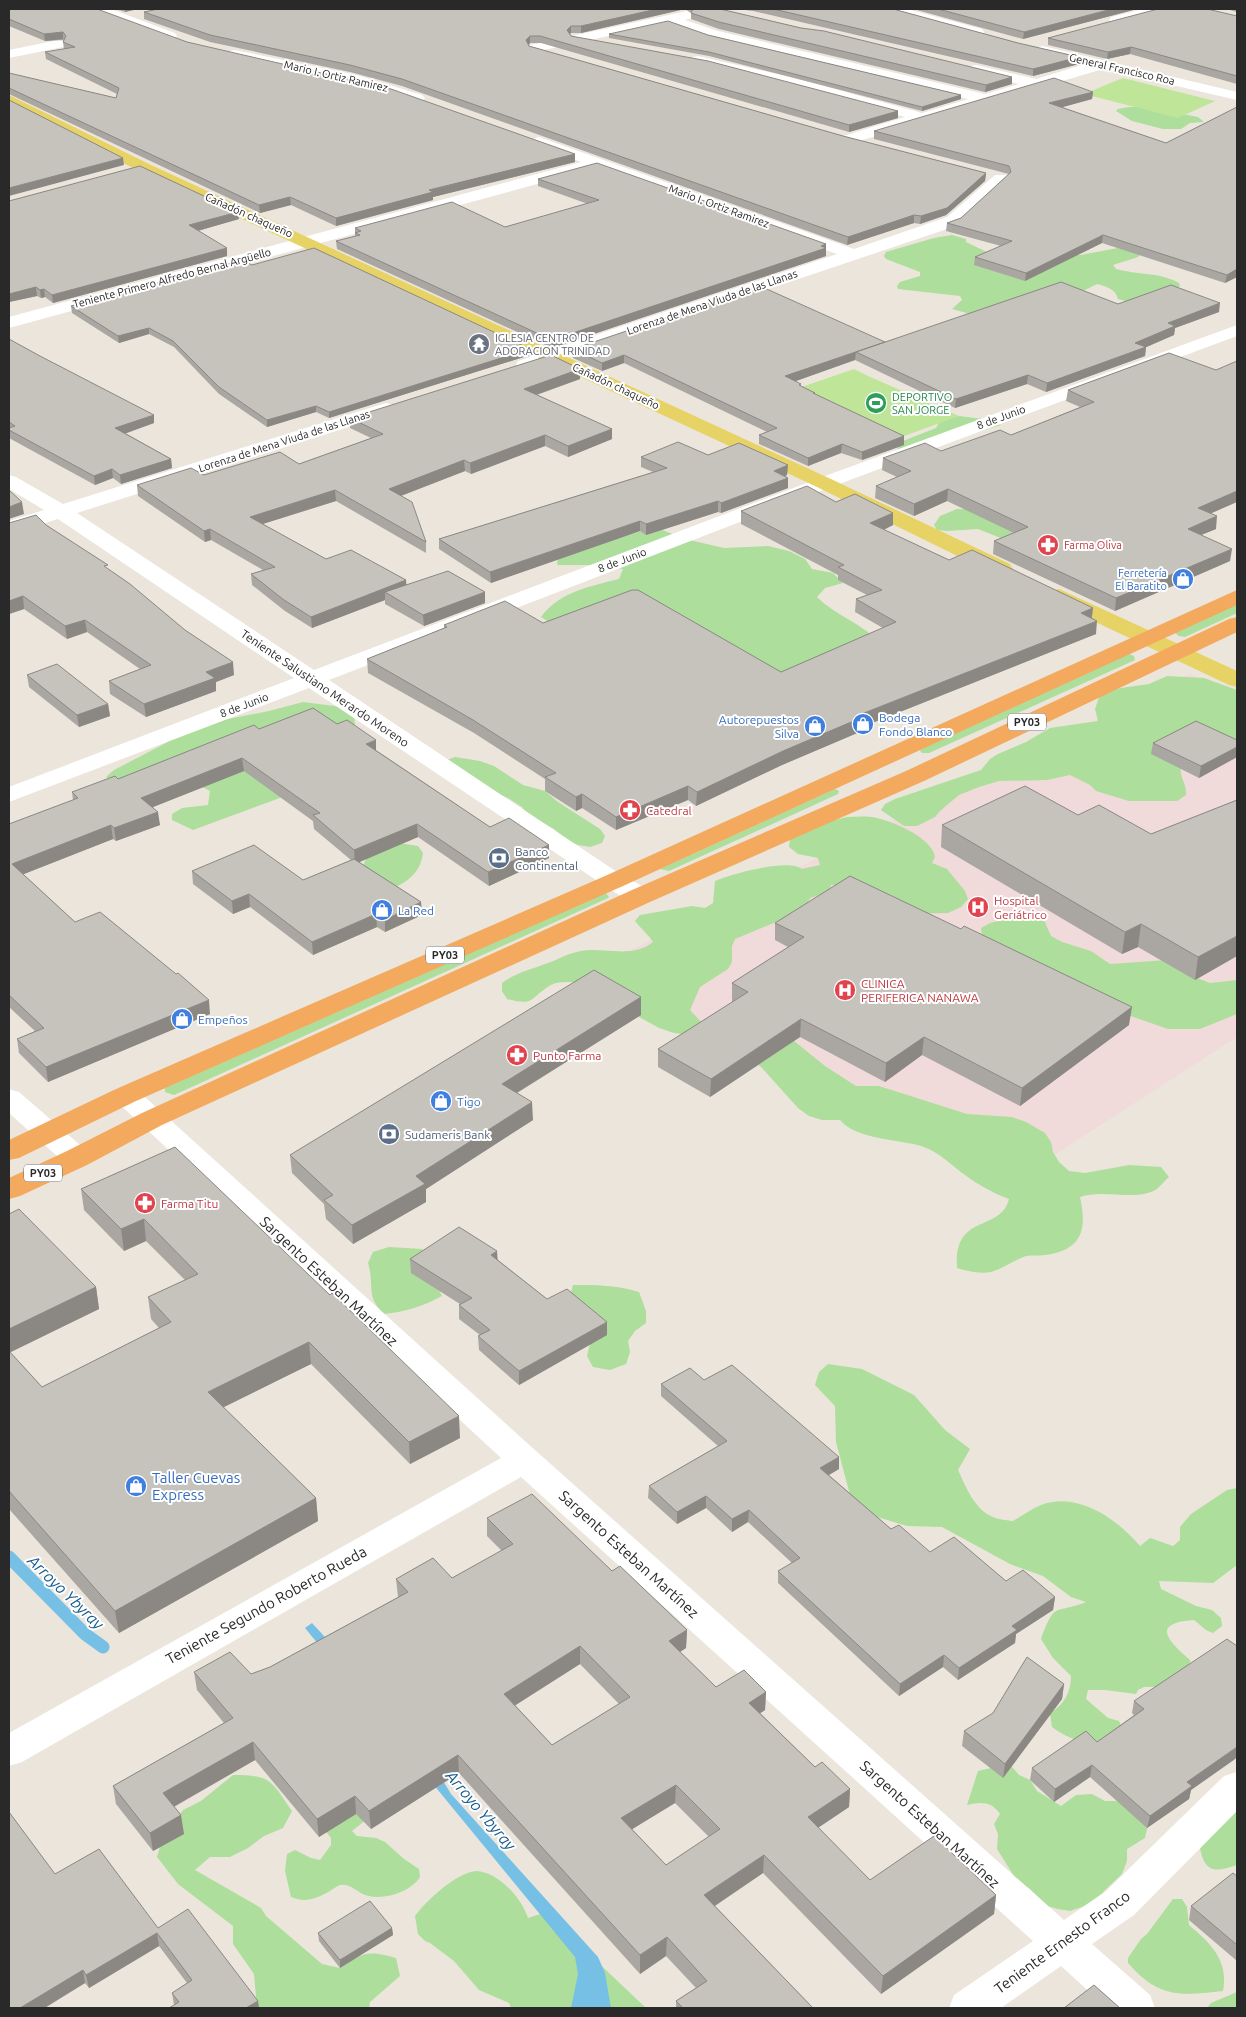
<svg xmlns="http://www.w3.org/2000/svg" width="1246" height="2017" viewBox="0 0 1246 2017" font-family="Ubuntu,sans-serif">
	<style>
		.medical { fill: #f1dada }
		.green { fill: #adde9c }
		.pitch { fill: #bee598 }
		.water { fill: #76c0e6 }
		.lines { fill: none; stroke-linecap: round; stroke-linejoin: round }
		.stream { stroke: #76c0e6; stroke-width: 13 }
		.minor { fill: #fff; fill-rule: evenodd }
		.major { fill: #e7d365; fill-rule: evenodd }
		.highway { fill: #f3aa5e; fill-rule: evenodd }
		.wall { fill: #aaa7a2; fill-rule: evenodd }
		.shaded-wall { fill: #8b8884 }
		.building { fill: #c6c2bc; stroke: #8b8884; fill-rule: evenodd }
		.labels { text-anchor: middle; dominant-baseline: central; stroke-width: 4; stroke-linejoin: round; paint-order: stroke }
		.far-street-label { font-size: 11px; fill: #292929; stroke: #fff }
		.far-worship-label { font-size: 11px; fill: #5b616d; stroke: #fff; text-anchor: start }
		.far-leisure-label { font-size: 11px; fill: #27864d; stroke: #fff; text-anchor: start }
		.far-health-label { font-size: 11px; fill: #be3a42; stroke: #fff; text-anchor: start }
		.far-shop-label { font-size: 11px; fill: #366cbe; stroke: #fff; text-anchor: end }
		.shield { fill: #fff; stroke: #696969; stroke-width: 1 }
		.shield-label { font-size: 11px; font-weight: bold; fill: #292929 }
		.street-label { font-size: 12px; fill: #292929; stroke: #fff }
		.shop-label { font-size: 12px; fill: #366cbe; stroke: #fff; text-anchor: start }
		.health-label { font-size: 12px; fill: #be3a42; stroke: #fff; text-anchor: start }
		.service-label { font-size: 12px; fill: #4e5e75; stroke: #fff; text-anchor: start }
		.near-street-label { font-size: 15px; fill: #292929; stroke: #fff }
		.near-shop-label { font-size: 15px; fill: #366cbe; stroke: #fff; text-anchor: start }
		.near-water-label { font-size: 16px; font-style: italic; fill: #165d91; stroke: #fff }
	</style>
	<rect width="100%" height="100%" fill="#ebe5dc"/>
	<!-- medical -->
	<path class="medical" d="M 1190,674 L 1237,697 L 1237,1037 L 1023,1175 L 575,978 Z"/>
	<!-- green -->
	<path class="green" d="M 1129,107 L 1147,107 L 1198,117 L 1204,122 L 1190,123 L 1181,129 L 1163,129 L 1132,121 L 1116,111 L 1118,109 Z
		M 952,235 L 966,239 L 966,242 L 989,253 L 1081,255 L 1118,248 L 1141,254 L 1138,257 L 1113,265 L 1116,269 C 1137,275 1160,272 1179,283 L 1180,286 L 1176,289 L 1129,302 L 1118,299 C 1115,289 1108,287 1097,284 L 1081,292 L 974,315 L 952,309 L 962,300 L 960,296 L 898,289 L 897,286 L 900,282 L 920,276 L 920,272 L 886,259 L 884,256 L 886,252 L 934,238 Z
		M 959,416 L 991,420 L 1001,425 L 953,440 L 896,451 L 903,441 L 936,428 L 940,421 Z
		M 957,509 L 968,509 L 1024,534 L 1003,539 L 978,529 L 947,531 L 937,530 L 934,525 L 940,516 Z
		M 655,527 L 685,539 L 724,548 L 768,546 L 789,551 L 805,559 L 812,569 L 833,573 L 843,583 L 825,588 L 817,597 C 833,613 855,621 873,636 L 788,683 L 555,626 L 541,617 C 559,592 591,586 619,579 L 623,569 L 601,565 L 557,565 L 558,556 Z
		M 1237,604 L 1237,613 L 1185,637 L 1179,636 L 1175,633 Z
		M 1129,654 L 1134,656 L 1135,660 L 929,753 L 922,753 L 919,749 Z
		M 1167,676 L 1204,678 L 1237,690 L 1237,753 L 1181,765 C 1179,779 1187,783 1186,795 L 1177,801 L 1129,801 L 1096,791 L 1090,785 L 1070,775 L 1047,780 L 999,781 L 979,787 L 959,795 L 940,811 L 935,817 L 917,826 L 904,826 L 881,810 L 885,804 L 895,799 L 981,770 L 990,759 L 998,754 L 1026,742 L 1050,728 L 1098,721 L 1095,709 L 1099,697 L 1114,689 L 1149,684 Z
		M 303,702 L 350,708 L 354,714 L 355,726 L 315,785 L 193,830 L 172,820 L 172,814 L 182,808 L 208,805 L 210,791 L 195,783 L 113,782 L 106,777 L 114,770 L 166,743 L 186,727 L 269,711 Z
		M 455,757 L 480,761 L 494,766 L 523,785 L 545,791 L 558,802 L 600,829 L 605,836 L 602,843 L 590,847 L 578,845 L 568,841 L 554,829 L 527,814 L 522,807 L 508,798 L 489,790 L 444,761 Z
		M 835,789 L 839,791 L 838,794 L 669,871 L 660,869 Z
		M 847,817 C 855,817 863,816 871,817 C 889,819 932,837 935,857 L 932,863 L 947,869 L 965,891 L 968,899 L 961,907 L 948,913 L 905,914 L 851,887 L 831,885 L 829,892 L 810,898 L 807,904 L 781,920 L 735,939 L 732,946 L 732,962 L 728,969 L 700,987 L 690,1010 L 704,1025 L 788,1036 L 825,1066 L 856,1086 L 879,1086 L 967,1114 L 1012,1117 L 1026,1122 L 1045,1133 L 1051,1142 L 1053,1152 L 1059,1162 L 1069,1171 L 1085,1173 L 1129,1165 L 1161,1167 L 1169,1177 C 1164,1181 1158,1190 1151,1192 C 1129,1200 1103,1189 1080,1197 C 1087,1229 1083,1250 1045,1255 C 1039,1256 1032,1255 1026,1256 C 1014,1260 1003,1269 991,1272 C 980,1274 967,1271 957,1268 C 957,1262 956,1255 958,1249 C 965,1217 1002,1228 1009,1199 C 993,1193 979,1185 965,1175 C 951,1165 940,1153 924,1147 C 901,1139 856,1140 840,1120 L 822,1120 L 809,1116 L 798,1108 L 761,1067 L 719,1038 L 674,1033 L 659,1028 L 576,982 C 567,982 556,981 549,986 C 529,999 535,1006 507,999 L 502,991 L 502,983 C 515,973 532,969 548,963 C 559,959 569,953 581,951 C 604,947 633,959 653,942 C 648,934 641,929 635,921 L 640,915 L 692,906 L 705,908 L 713,903 L 715,881 C 731,874 788,858 802,869 L 820,865 L 818,858 L 798,854 L 789,847 L 790,839 L 827,822 Z
		M 393,842 L 418,846 L 423,853 C 420,874 408,881 390,890 L 361,870 L 367,857 Z
		M 606,893 L 609,897 L 608,898 L 174,1095 L 165,1092 L 165,1088 Z
		M 1016,917 L 1031,917 L 1044,920 L 1051,936 L 1062,942 L 1091,951 L 1110,964 L 1167,960 L 1197,978 L 1210,983 L 1237,980 L 1237,1014 L 1200,1029 L 1168,1029 L 1128,1015 L 983,945 L 981,928 L 990,923 Z
		M 389,1247 L 422,1249 L 432,1257 L 437,1286 L 442,1296 C 424,1306 405,1312 384,1314 C 365,1296 375,1285 368,1263 L 373,1252 Z
		M 573,1285 C 596,1285 617,1285 639,1292 L 646,1311 L 646,1323 L 635,1331 L 628,1341 L 630,1352 L 626,1364 L 610,1370 L 593,1367 L 587,1356 L 595,1323 L 570,1296 Z
		M 828,1364 L 862,1369 L 914,1395 L 945,1430 L 970,1449 L 958,1470 C 966,1487 974,1509 993,1517 C 999,1520 1007,1520 1013,1521 C 1022,1516 1031,1509 1041,1505 C 1078,1491 1117,1519 1140,1546 L 1150,1538 L 1173,1546 L 1180,1540 L 1180,1527 L 1191,1514 L 1227,1490 L 1237,1488 L 1237,1565 L 1213,1583 L 1159,1581 L 1161,1589 L 1196,1606 L 1212,1610 L 1221,1618 L 1222,1626 L 1213,1633 L 1206,1630 L 1194,1620 C 1150,1623 1168,1641 1190,1660 L 1191,1686 L 1144,1687 L 1138,1690 L 1136,1694 L 1105,1690 L 1088,1690 L 1086,1699 L 1108,1718 L 1119,1721 L 1125,1735 L 1107,1735 L 1106,1738 C 1089,1748 1067,1738 1052,1727 L 1050,1713 C 1064,1705 1071,1692 1071,1676 L 1053,1658 L 1041,1639 C 1056,1600 1053,1615 1086,1602 L 1071,1597 L 1043,1576 L 1010,1564 L 942,1527 L 907,1526 L 874,1516 L 850,1495 L 836,1442 L 835,1406 L 815,1385 L 819,1372 Z
		M 1000,1766 L 1012,1767 L 1019,1775 L 1030,1780 L 1037,1791 L 1061,1806 L 1076,1795 L 1092,1794 L 1105,1801 L 1116,1801 L 1123,1805 L 1148,1825 L 1145,1838 L 1127,1849 L 1127,1861 L 1122,1874 L 1104,1891 L 1097,1902 L 1070,1911 L 1058,1909 L 1047,1906 L 1029,1888 L 1019,1884 L 997,1849 L 998,1834 L 994,1824 L 1000,1814 C 991,1801 981,1802 967,1805 L 978,1771 Z
		M 233,1775 C 272,1775 271,1781 292,1811 L 283,1828 L 264,1836 L 248,1848 L 230,1857 L 210,1857 L 195,1870 L 261,1908 L 266,1916 L 322,1964 L 340,1968 C 363,1952 369,1950 396,1958 L 400,1976 L 370,2002 L 369,2008 L 257,2008 L 254,1974 L 233,1944 L 233,1926 L 178,1884 L 157,1857 L 162,1840 L 183,1810 L 201,1801 Z
		M 397,1795 L 352,1831 L 357,1836 L 376,1838 L 385,1842 L 404,1859 L 419,1869 L 420,1877 C 411,1892 383,1901 365,1895 C 357,1892 350,1883 340,1885 C 337,1886 333,1889 330,1891 C 315,1899 306,1903 291,1897 L 285,1871 L 287,1854 L 295,1850 L 311,1858 L 320,1860 L 331,1845 L 331,1838 L 320,1824 Z
		M 1237,1807 L 1237,1865 C 1216,1872 1205,1874 1200,1848 L 1228,1811 Z
		M 476,1871 C 498,1872 521,1897 528,1918 L 540,1914 L 570,1936 L 646,2008 L 511,2008 L 509,2003 L 479,1990 L 454,1961 L 430,1943 L 425,1941 L 418,1934 L 415,1916 C 427,1900 456,1873 476,1871 Z
		M 1173,1899 L 1182,1899 L 1187,1907 L 1189,1925 C 1210,1943 1229,1960 1223,1991 C 1180,1996 1158,1998 1128,1963 L 1128,1958 L 1141,1939 L 1147,1934 Z
		M 1237,1992 L 1237,2008 L 1207,2008 L 1211,2003 Z"/>
	<!-- pitch -->
	<path class="pitch" d="M 1123,78 L 1215,101 L 1178,118 L 1084,94 Z
		M 854,369 L 868,376 L 959,416 L 896,439 L 796,389 Z"/>
	<!-- water -->
	<path class="water" d="M 312,1623 L 417,1737 L 451,1794 L 598,1957 L 605,1973 L 611,2008 L 571,2008 L 578,1974 L 575,1957 L 305,1628 Z"/>
	<g class="lines">
		<!-- stream -->
		<path class="stream" d="M 9,1557 L 85,1634 L 103,1647"/>
		<!-- minor -->
		<path class="minor" d="M 92,9 L 111,9 L 175,33 L 177,36 L 175,39 L 165,39 L 94,12 Z
			M 696,9 L 721,9 L 719,12 L 685,20 L 718,31 L 985,94 L 1019,84 L 971,72 L 969,69 L 971,66 L 976,65 L 1036,79 L 1085,64 L 1038,53 L 1036,50 L 1038,47 L 1043,46 L 1237,92 L 1237,100 L 1103,69 L 849,144 L 843,142 L 841,139 L 843,136 L 905,117 L 787,85 L 693,63 L 691,60 L 693,57 L 698,56 L 795,78 L 922,113 L 968,99 L 708,37 L 668,23 L 535,52 L 530,51 L 528,48 L 530,45 L 535,44 Z
			M 885,9 L 907,9 L 982,29 L 984,32 L 982,35 L 977,36 L 887,12 Z
			M 1143,9 L 1165,9 L 1163,12 L 1116,24 L 1109,20 L 1111,17 Z
			M 58,40 L 63,41 L 65,44 L 63,47 L 9,58 L 9,50 Z
			M 235,50 L 357,75 L 422,95 L 425,98 L 422,101 L 417,103 L 354,83 L 230,57 L 228,54 L 230,51 Z
			M 539,137 L 854,249 L 947,217 L 995,175 L 1007,175 L 1009,178 L 959,225 L 525,371 L 518,369 L 516,365 L 518,361 L 837,254 L 596,168 L 9,328 L 9,317 L 581,162 L 533,145 L 531,142 L 533,139 Z
			M 1237,325 L 1237,336 L 831,487 L 329,680 L 623,876 L 650,890 L 654,896 L 650,902 C 633,906 620,895 605,886 L 309,688 L 9,802 L 9,787 L 294,678 L 58,519 L 9,534 L 9,521 L 44,510 L 9,489 L 9,475 L 16,477 L 63,504 L 379,405 L 386,403 L 393,405 L 396,409 L 393,413 L 77,513 L 314,670 L 817,479 Z
			M 126,1086 L 136,1089 L 536,1451 L 1064,1920 L 1106,1891 L 1224,1776 L 1237,1772 L 1237,1811 L 1134,1915 L 1092,1944 L 1150,1995 L 1155,2008 L 1107,2008 L 1061,1966 L 1001,2008 L 949,2008 L 954,1995 L 1033,1941 L 521,1477 L 22,1762 L 9,1766 L 9,1733 L 501,1458 L 116,1101 L 112,1095 L 116,1089 Z
			M 9,1089 L 19,1092 L 87,1151 L 92,1158 L 87,1165 L 77,1167 L 67,1165 L 9,1113 Z"/>
		<!-- major -->
		<path class="major" d="M 9,95 L 149,164 L 831,479 L 1010,564 L 1013,569 L 1010,574 L 1002,575 L 994,574 L 817,487 L 137,170 L 9,105 Z
			M 1059,589 L 1237,671 L 1237,687 L 1229,685 L 1051,601 L 1048,596 L 1051,591 Z"/>
		<!-- highway -->
		<path class="highway" d="M 1237,590 L 1237,605 L 623,886 L 136,1101 L 19,1158 L 9,1160 L 9,1140 L 116,1089 L 605,876 Z
			M 1237,617 L 1237,632 L 924,781 L 650,902 L 162,1125 L 87,1165 L 20,1196 L 9,1199 L 9,1178 L 67,1151 L 142,1113 L 632,890 L 906,771 L 1229,619 Z"/>
	</g>
	<!-- wall -->
	<path class="wall" d="M 9,9 L 187,42 L 575,154 L 575,162 L 433,197 L 433,200 L 336,226 L 291,205 L 260,213 L 9,94 L 9,73 L 116,98 L 117,94 L 46,59 L 45,52 L 64,49 L 63,42 L 64,40 L 45,41 L 9,26 Z
		M 116,9 L 138,9 L 125,12 Z
		M 158,9 L 720,9 L 1012,77 L 1012,84 L 985,92 L 719,29 L 691,19 L 691,13 L 685,9 L 581,33 L 571,33 L 570,34 L 571,36 L 898,111 L 898,118 L 849,132 L 541,43 L 530,43 L 529,45 L 529,46 L 843,136 L 986,173 L 985,181 L 946,215 L 920,224 L 914,223 L 847,245 L 402,86 L 350,72 L 210,42 L 144,19 L 144,12 Z
		M 736,9 L 893,9 L 1018,43 L 1079,57 L 1079,64 L 1033,76 L 753,11 Z
		M 913,9 L 1137,9 L 1023,39 Z
		M 1226,9 L 1237,9 L 1237,12 Z
		M 1237,16 L 1237,84 L 1130,54 L 1107,59 L 1048,45 L 1048,38 Z
		M 609,34 L 708,35 L 961,95 L 961,99 L 922,111 L 709,56 L 609,38 Z
		M 1093,92 L 1092,99 L 1061,107 L 1166,143 L 1237,107 L 1237,277 L 1225,283 L 1102,243 L 1025,281 L 974,265 L 975,257 L 1001,246 L 946,231 L 947,223 L 961,218 L 1009,174 L 874,139 L 874,131 Z
		M 538,179 L 826,244 L 826,256 L 552,348 L 337,249 L 336,241 L 355,236 L 355,228 L 505,227 L 588,204 L 538,186 Z
		M 9,201 L 239,219 L 198,231 L 227,256 L 53,303 L 45,297 L 41,298 L 37,296 L 9,302 Z
		M 252,265 L 530,355 L 329,418 L 316,412 L 267,427 L 219,394 L 174,347 L 149,334 L 119,343 L 72,313 L 71,306 Z
		M 1118,304 L 1219,312 L 1175,328 L 1174,335 L 1146,347 L 1145,356 L 1046,392 L 1027,384 L 955,408 L 855,360 L 795,381 L 801,386 L 815,393 L 815,394 L 904,445 L 862,460 L 841,453 L 808,466 L 759,444 L 759,435 L 767,432 L 624,363 L 602,371 L 573,358 L 573,349 L 885,342 Z
		M 9,339 L 154,423 L 125,433 L 171,459 L 172,468 L 121,484 L 113,478 L 95,485 L 9,438 Z
		M 1169,353 L 1211,513 L 1216,529 L 1201,535 L 1230,561 L 1115,611 L 993,554 L 994,541 L 1014,533 L 947,501 L 914,516 L 875,498 L 876,486 L 897,477 L 882,470 L 883,458 L 941,451 L 1011,435 L 1080,407 L 1066,401 L 1068,390 Z
		M 580,369 L 580,379 L 537,395 L 612,429 L 612,439 L 568,457 L 545,446 L 471,474 L 465,471 L 401,496 L 426,542 L 426,553 L 336,501 L 262,524 L 326,559 L 406,580 L 406,585 L 485,603 L 424,626 L 385,604 L 385,600 L 312,628 L 285,611 L 252,585 L 251,574 L 263,570 L 211,540 L 205,542 L 138,496 L 137,485 L 204,475 L 299,464 L 371,438 L 350,428 L 350,418 Z
		M 708,455 L 788,465 L 787,475 L 785,476 L 788,478 L 788,488 L 721,513 L 718,512 L 646,535 L 640,531 L 491,583 L 439,549 L 439,539 L 653,472 L 641,467 L 641,457 Z
		M 836,502 L 893,513 L 893,525 L 884,530 L 949,560 L 1093,608 L 1092,618 L 1096,634 L 862,727 L 862,731 L 782,765 L 696,806 L 688,800 L 616,830 L 582,808 L 576,811 L 545,791 L 545,779 L 474,733 L 368,673 L 367,659 L 444,628 L 444,625 L 543,623 L 781,672 L 883,628 L 855,612 L 856,599 L 867,595 L 838,580 L 838,575 L 741,524 L 741,511 Z
		M 46,525 L 109,570 L 234,675 L 216,682 L 216,691 L 146,717 L 110,694 L 109,681 L 140,669 L 87,632 L 67,639 L 24,609 L 9,614 Z
		M 27,675 L 108,704 L 110,716 L 79,727 L 29,687 Z
		M 259,729 L 376,750 L 490,827 L 549,845 L 549,858 L 489,886 L 418,837 L 359,862 L 421,902 L 422,915 L 385,932 L 377,927 L 313,955 L 250,907 L 233,914 L 193,884 L 192,871 L 303,880 L 351,860 L 314,829 L 313,821 L 244,771 L 153,807 L 160,825 L 116,841 L 113,839 L 23,874 L 75,922 L 210,1014 L 48,1082 L 19,1053 L 17,1039 L 35,1031 L 9,1007 L 9,824 L 73,800 L 72,792 L 118,779 Z
		M 1237,740 L 1237,757 L 1199,778 L 1151,754 L 1153,743 Z
		M 1237,800 L 1237,956 L 1195,980 L 1138,947 L 1122,954 L 941,847 L 942,825 L 1078,815 L 1151,834 Z
		M 775,923 L 1129,1025 L 1020,1106 L 922,1055 L 885,1082 L 800,1037 L 710,1097 L 658,1067 L 658,1049 L 732,1002 L 732,983 L 788,947 L 775,940 Z
		M 641,997 L 641,1015 L 517,1093 L 533,1120 L 426,1189 L 426,1202 L 353,1244 L 326,1219 L 324,1204 L 292,1173 L 290,1155 Z
		M 175,1147 L 460,1438 L 410,1464 L 311,1364 L 223,1407 L 316,1498 L 318,1521 L 119,1633 L 9,1509 L 9,1214 L 96,1287 L 99,1309 L 10,1352 L 42,1387 L 159,1328 L 151,1319 L 148,1297 L 185,1280 L 146,1241 L 124,1251 L 84,1210 L 81,1189 Z
		M 410,1259 L 498,1260 L 547,1299 L 607,1335 L 519,1385 L 479,1350 L 478,1336 L 480,1335 L 459,1319 L 459,1305 L 460,1304 L 411,1273 Z
		M 704,1380 L 839,1469 L 829,1475 L 891,1529 L 930,1552 L 1006,1581 L 1055,1597 L 1053,1610 L 1016,1634 L 1015,1643 L 958,1680 L 943,1667 L 899,1696 L 778,1583 L 778,1571 L 792,1563 L 748,1522 L 732,1532 L 706,1508 L 677,1524 L 648,1498 L 649,1486 L 718,1446 L 661,1396 L 661,1384 Z
		M 487,1518 L 612,1571 L 687,1630 L 686,1648 L 680,1652 L 716,1687 L 766,1692 L 765,1710 L 760,1713 L 815,1767 L 850,1789 L 849,1807 L 818,1828 L 870,1880 L 996,1895 L 994,1914 L 881,1994 L 763,1873 L 715,1906 L 813,2008 L 676,2008 L 676,2001 L 696,1988 L 666,1956 L 640,1974 L 459,1773 L 371,1829 L 356,1814 L 319,1837 L 255,1760 L 174,1807 L 184,1834 L 153,1851 L 116,1804 L 113,1786 L 224,1723 L 197,1690 L 194,1672 L 251,1674 L 270,1667 L 398,1597 L 396,1579 L 452,1578 L 502,1551 L 487,1536 ZM 580,1664 L 619,1704 L 552,1745 L 515,1705 ZM 675,1803 L 709,1837 L 666,1865 L 632,1829 Z
		M 1064,1684 L 1062,1699 L 1003,1778 L 962,1746 L 964,1731 Z
		M 1134,1701 L 1235,1759 L 1191,1790 L 1189,1799 L 1147,1828 L 1090,1777 L 1054,1802 L 1030,1780 L 1032,1768 L 1097,1742 L 1134,1715 L 1132,1713 Z
		M 55,1874 L 158,1928 L 259,2008 L 174,2005 L 172,1993 L 187,1983 L 159,1946 L 89,1988 L 85,1983 L 45,2008 L 9,2008 Z
		M 1237,1876 L 1237,1961 L 1189,1920 L 1191,1906 Z
		M 392,1928 L 393,1935 L 340,1968 L 319,1941 L 318,1933 Z"/>
	<!-- shaded-wall -->
	<path class="shaded-wall" d="M 125,9 L 138,9 L 125,12 Z
		M 657,9 L 685,9 L 581,33 L 581,26 Z
		M 1112,9 L 1137,9 L 1023,39 L 1024,32 Z
		M 571,26 L 571,33 L 567,37 L 567,30 Z
		M 63,32 L 63,39 L 45,41 L 44,34 Z
		M 530,36 L 530,43 L 526,47 L 526,40 Z
		M 1131,47 L 1130,54 L 1107,59 L 1108,52 Z
		M 1079,57 L 1079,64 L 1033,76 L 1033,69 Z
		M 1012,77 L 1012,84 L 985,92 L 986,85 Z
		M 1093,92 L 1092,99 L 1049,111 L 1049,103 Z
		M 961,95 L 961,99 L 922,111 L 922,107 Z
		M 898,111 L 898,118 L 849,132 L 849,125 Z
		M 575,154 L 575,162 L 433,197 L 433,200 L 336,226 L 336,218 L 429,190 Z
		M 123,158 L 124,165 L 9,196 L 9,188 Z
		M 986,173 L 985,181 L 946,215 L 920,224 L 921,216 Z
		M 290,197 L 291,205 L 260,213 L 259,205 Z
		M 238,212 L 239,219 L 190,233 L 189,225 Z
		M 914,215 L 914,223 L 847,245 L 848,237 Z
		M 1103,235 L 1102,243 L 1025,281 L 1026,273 Z
		M 826,244 L 826,256 L 552,348 L 552,340 Z
		M 227,248 L 227,256 L 53,303 L 52,295 Z
		M 1237,269 L 1237,277 L 1225,283 L 1227,275 Z
		M 36,287 L 37,296 L 9,302 L 9,294 Z
		M 44,289 L 45,297 L 41,298 L 40,290 Z
		M 1220,303 L 1219,312 L 1175,328 L 1174,335 L 1142,349 L 1146,347 L 1145,356 L 1046,392 L 1047,383 L 1135,343 L 1168,323 Z
		M 149,328 L 149,334 L 119,343 L 118,336 Z
		M 885,342 L 856,352 L 855,360 L 785,385 L 785,376 Z
		M 530,349 L 530,355 L 329,418 L 329,412 Z
		M 624,355 L 624,363 L 602,371 L 602,363 Z
		M 580,369 L 580,379 L 524,399 L 524,389 Z
		M 1028,375 L 1027,384 L 955,408 L 956,399 Z
		M 316,406 L 316,412 L 267,427 L 267,420 Z
		M 154,415 L 154,423 L 116,437 L 115,428 Z
		M 612,429 L 612,439 L 568,457 L 568,446 Z
		M 545,435 L 545,446 L 471,474 L 470,463 Z
		M 904,436 L 904,445 L 862,460 L 862,452 Z
		M 842,444 L 841,453 L 808,466 L 808,458 Z
		M 171,459 L 172,468 L 121,484 L 120,475 Z
		M 464,460 L 465,471 L 390,500 L 389,489 Z
		M 788,465 L 787,475 L 774,481 L 774,471 Z
		M 112,469 L 113,478 L 95,485 L 94,476 Z
		M 788,478 L 788,488 L 721,513 L 721,503 Z
		M 948,489 L 947,501 L 914,516 L 914,504 Z
		M 335,490 L 336,501 L 250,528 L 250,517 Z
		M 1237,491 L 1237,502 L 1196,520 L 1198,508 Z
		M 718,501 L 718,512 L 646,535 L 646,524 Z
		M 22,502 L 24,514 L 9,519 L 9,507 Z
		M 893,513 L 893,525 L 870,536 L 870,523 Z
		M 1217,516 L 1216,529 L 1186,541 L 1188,529 Z
		M 640,521 L 640,531 L 491,583 L 490,572 Z
		M 210,529 L 211,540 L 205,542 L 204,531 Z
		M 1232,549 L 1230,561 L 1115,611 L 1116,598 Z
		M 406,580 L 407,591 L 385,592 L 385,600 L 312,628 L 311,617 Z
		M 485,592 L 485,603 L 424,626 L 423,615 Z
		M 23,596 L 24,609 L 9,614 L 9,601 Z
		M 1093,608 L 1091,621 L 1081,613 Z
		M 85,620 L 87,632 L 67,639 L 65,626 Z
		M 1097,621 L 1096,634 L 862,727 L 862,731 L 782,765 L 696,806 L 697,792 L 859,715 Z
		M 233,662 L 234,675 L 216,682 L 216,691 L 146,717 L 144,704 L 206,672 Z
		M 108,704 L 110,716 L 79,727 L 77,715 Z
		M 376,740 L 376,753 L 366,744 Z
		M 1237,747 L 1237,757 L 1199,778 L 1201,766 Z
		M 242,758 L 244,771 L 143,811 L 141,798 Z
		M 688,786 L 688,800 L 616,830 L 616,817 Z
		M 582,794 L 582,808 L 576,811 L 576,797 Z
		M 158,812 L 160,825 L 116,841 L 114,828 Z
		M 417,824 L 418,837 L 355,864 L 354,850 Z
		M 111,825 L 113,839 L 14,878 L 12,864 Z
		M 549,845 L 549,858 L 489,886 L 488,872 Z
		M 249,894 L 250,907 L 233,914 L 232,901 Z
		M 421,902 L 422,915 L 385,932 L 385,920 Z
		M 376,914 L 377,927 L 313,955 L 312,942 Z
		M 1141,924 L 1138,947 L 1122,954 L 1125,932 Z
		M 1237,936 L 1237,956 L 1195,980 L 1198,957 Z
		M 641,997 L 641,1015 L 502,1102 L 502,1084 Z
		M 209,1000 L 210,1014 L 48,1082 L 46,1067 Z
		M 1132,1007 L 1129,1025 L 1020,1106 L 1022,1088 Z
		M 801,1019 L 800,1037 L 710,1097 L 711,1079 Z
		M 924,1037 L 922,1055 L 885,1082 L 886,1063 Z
		M 532,1102 L 533,1120 L 426,1189 L 426,1202 L 353,1244 L 352,1225 L 416,1176 Z
		M 144,1219 L 146,1241 L 124,1251 L 121,1229 Z
		M 497,1251 L 498,1264 L 491,1255 Z
		M 96,1287 L 99,1309 L 9,1353 L 9,1329 Z
		M 607,1322 L 607,1335 L 519,1385 L 519,1371 Z
		M 309,1342 L 311,1364 L 210,1414 L 208,1392 Z
		M 459,1416 L 460,1438 L 410,1464 L 409,1442 Z
		M 839,1457 L 839,1469 L 820,1480 L 820,1468 Z
		M 706,1496 L 706,1508 L 677,1524 L 677,1512 Z
		M 316,1498 L 318,1521 L 119,1633 L 115,1611 Z
		M 749,1510 L 748,1522 L 732,1532 L 732,1519 Z
		M 1055,1597 L 1053,1610 L 1016,1634 L 1015,1643 L 958,1680 L 959,1668 L 1012,1626 Z
		M 687,1630 L 686,1648 L 669,1659 L 669,1641 Z
		M 580,1646 L 580,1664 L 505,1712 L 504,1694 Z
		M 944,1655 L 943,1667 L 899,1696 L 900,1684 Z
		M 1064,1684 L 1062,1699 L 1003,1778 L 1005,1764 Z
		M 766,1692 L 765,1710 L 748,1721 L 749,1703 Z
		M 253,1742 L 255,1760 L 166,1811 L 163,1793 Z
		M 1237,1747 L 1237,1757 L 1235,1759 L 1191,1790 L 1189,1799 L 1147,1828 L 1150,1816 L 1187,1782 Z
		M 458,1755 L 459,1773 L 371,1829 L 369,1811 Z
		M 1092,1765 L 1090,1777 L 1054,1802 L 1055,1789 Z
		M 676,1785 L 675,1803 L 621,1836 L 621,1818 Z
		M 850,1789 L 849,1807 L 807,1835 L 808,1817 Z
		M 355,1796 L 356,1814 L 319,1837 L 317,1819 Z
		M 181,1815 L 184,1834 L 153,1851 L 150,1833 Z
		M 764,1855 L 763,1873 L 704,1913 L 704,1895 Z
		M 996,1895 L 994,1914 L 881,1994 L 883,1976 Z
		M 392,1928 L 393,1935 L 340,1968 L 340,1960 Z
		M 157,1933 L 159,1946 L 89,1988 L 86,1975 Z
		M 667,1937 L 666,1956 L 640,1974 L 640,1955 Z
		M 83,1970 L 85,1983 L 44,2008 L 20,2008 Z
		M 258,2001 L 259,2008 L 246,2008 Z"/>
	<!-- building -->
	<path class="building" d="M 9,9 L 97,9 L 187,42 L 391,89 L 575,154 L 429,190 L 433,192 L 336,218 L 290,197 L 259,205 L 9,88 L 9,73 L 116,98 L 119,88 L 45,52 L 75,47 L 63,42 L 66,36 L 63,32 L 44,34 L 9,19 Z
		M 158,9 L 657,9 L 581,26 L 571,26 L 567,30 L 571,36 L 708,61 L 898,111 L 849,125 L 540,36 L 530,36 L 526,40 L 529,46 L 843,136 L 986,173 L 947,208 L 921,216 L 914,215 L 848,237 L 402,79 L 350,65 L 210,35 L 144,12 Z
		M 693,9 L 720,9 L 801,28 L 824,31 L 1012,77 L 986,85 L 719,22 L 691,13 Z
		M 773,9 L 893,9 L 1018,43 L 1079,57 L 1033,69 Z
		M 938,9 L 1112,9 L 1024,32 Z
		M 1158,9 L 1207,9 L 1237,16 L 1237,76 L 1131,47 L 1108,52 L 1048,38 Z
		M 668,21 L 708,35 L 961,95 L 922,107 L 709,52 L 609,34 Z
		M 1054,78 L 1093,92 L 1049,103 L 1166,143 L 1237,107 L 1237,269 L 1227,275 L 1103,235 L 1026,273 L 975,257 L 1012,241 L 947,223 L 961,218 L 1011,172 L 1009,166 L 874,131 Z
		M 9,100 L 123,158 L 9,188 Z
		M 597,163 L 826,244 L 821,246 L 826,248 L 552,340 L 336,241 L 360,235 L 355,233 L 361,231 L 355,228 L 452,202 L 505,227 L 599,200 L 538,179 Z
		M 140,166 L 238,212 L 189,225 L 227,248 L 52,295 L 44,289 L 40,290 L 36,287 L 9,294 L 9,201 Z
		M 314,248 L 530,349 L 329,412 L 316,406 L 267,420 L 219,387 L 173,341 L 149,328 L 118,336 L 71,306 L 243,260 L 252,265 Z
		M 1061,282 L 1118,304 L 1171,285 L 1220,303 L 1168,323 L 1175,326 L 1135,343 L 1146,347 L 1047,383 L 1028,375 L 956,399 L 856,352 Z
		M 760,286 L 885,342 L 785,376 L 801,384 L 799,385 L 815,393 L 813,393 L 904,436 L 862,452 L 842,444 L 808,458 L 759,435 L 777,428 L 624,355 L 602,363 L 573,349 Z
		M 9,339 L 40,356 L 154,415 L 115,428 L 171,459 L 120,475 L 112,469 L 94,476 L 9,430 L 9,428 L 15,426 L 9,422 Z
		M 1169,353 L 1216,370 L 1237,361 L 1237,491 L 1198,508 L 1217,516 L 1188,529 L 1232,549 L 1116,598 L 994,541 L 1028,527 L 948,489 L 914,504 L 876,486 L 911,471 L 883,458 L 925,443 L 941,451 L 1000,430 L 1011,435 L 1094,402 L 1068,390 Z
		M 551,355 L 580,369 L 524,389 L 612,429 L 568,446 L 545,435 L 470,463 L 464,460 L 389,489 L 412,502 L 426,542 L 335,490 L 250,517 L 326,559 L 351,550 L 406,580 L 311,617 L 284,600 L 251,574 L 275,567 L 210,529 L 204,531 L 137,485 L 191,468 L 204,475 L 280,452 L 299,464 L 383,434 L 350,418 Z
		M 678,442 L 708,455 L 739,443 L 788,465 L 774,471 L 788,478 L 721,503 L 718,501 L 646,524 L 640,521 L 490,572 L 439,539 L 667,468 L 641,457 Z
		M 807,486 L 836,502 L 855,494 L 893,513 L 870,523 L 949,560 L 972,550 L 1093,608 L 1081,613 L 1097,621 L 859,715 L 863,717 L 783,751 L 697,792 L 688,786 L 616,817 L 582,794 L 576,797 L 545,777 L 556,773 L 473,720 L 367,659 L 447,627 L 444,625 L 505,601 L 543,623 L 632,590 L 638,590 L 781,672 L 896,622 L 856,599 L 882,590 L 838,567 L 844,565 L 741,511 Z
		M 9,490 L 22,502 L 9,507 Z
		M 36,515 L 46,525 L 108,565 L 104,566 L 130,584 L 185,630 L 233,662 L 206,672 L 215,678 L 144,704 L 109,681 L 151,665 L 85,620 L 65,626 L 23,596 L 9,601 L 9,523 Z
		M 448,571 L 485,592 L 423,615 L 385,592 Z
		M 57,664 L 108,704 L 77,715 L 27,675 Z
		M 313,708 L 337,724 L 347,720 L 376,740 L 366,744 L 490,827 L 509,818 L 549,845 L 488,872 L 417,824 L 354,850 L 313,815 L 320,813 L 242,758 L 141,798 L 158,812 L 114,828 L 111,825 L 12,864 L 75,922 L 100,912 L 176,974 L 178,973 L 209,1000 L 46,1067 L 17,1039 L 44,1028 L 9,995 L 9,824 L 78,798 L 72,792 L 115,776 L 118,779 L 254,725 L 259,729 Z
		M 1196,721 L 1237,740 L 1237,747 L 1201,766 L 1153,743 Z
		M 1025,786 L 1078,815 L 1099,805 L 1151,834 L 1237,800 L 1237,936 L 1198,957 L 1141,924 L 1125,932 L 942,825 Z
		M 254,845 L 303,880 L 354,859 L 421,902 L 385,920 L 376,914 L 312,942 L 249,894 L 232,901 L 192,871 Z
		M 850,876 L 961,929 L 964,926 L 1132,1007 L 1022,1088 L 924,1037 L 886,1063 L 801,1019 L 711,1079 L 658,1049 L 748,992 L 732,983 L 804,937 L 775,923 Z
		M 594,970 L 641,997 L 502,1084 L 532,1102 L 416,1176 L 425,1184 L 352,1225 L 324,1200 L 333,1195 L 290,1155 Z
		M 175,1147 L 330,1295 L 332,1293 L 459,1416 L 409,1442 L 309,1342 L 208,1392 L 316,1498 L 115,1611 L 9,1491 L 9,1351 L 42,1387 L 171,1322 L 148,1297 L 198,1274 L 144,1219 L 121,1229 L 81,1189 Z
		M 19,1209 L 96,1287 L 9,1329 L 9,1214 Z
		M 459,1227 L 497,1251 L 491,1255 L 547,1299 L 567,1289 L 607,1322 L 519,1371 L 478,1336 L 490,1330 L 459,1305 L 472,1298 L 410,1259 Z
		M 732,1365 L 839,1457 L 820,1468 L 891,1529 L 899,1525 L 930,1552 L 954,1537 L 1006,1581 L 1023,1570 L 1055,1597 L 1012,1626 L 1017,1630 L 959,1668 L 944,1655 L 900,1684 L 778,1571 L 800,1558 L 749,1510 L 732,1519 L 706,1496 L 677,1512 L 649,1486 L 727,1441 L 661,1384 L 690,1368 L 704,1380 Z
		M 532,1494 L 612,1571 L 620,1566 L 687,1630 L 669,1641 L 716,1687 L 744,1670 L 766,1692 L 749,1703 L 815,1767 L 822,1762 L 850,1789 L 808,1817 L 870,1880 L 934,1836 L 996,1895 L 883,1976 L 764,1855 L 704,1895 L 813,2008 L 683,2008 L 676,2001 L 707,1981 L 667,1937 L 640,1955 L 458,1755 L 369,1811 L 355,1796 L 317,1819 L 253,1742 L 163,1793 L 181,1815 L 150,1833 L 113,1786 L 233,1718 L 194,1672 L 230,1652 L 251,1674 L 270,1667 L 408,1592 L 396,1579 L 433,1558 L 452,1578 L 513,1544 L 487,1518 ZM 580,1646 L 630,1697 L 552,1745 L 504,1694 ZM 676,1785 L 720,1829 L 666,1865 L 621,1818 Z
		M 1227,1639 L 1237,1646 L 1237,1747 L 1187,1782 L 1192,1786 L 1150,1816 L 1092,1765 L 1055,1789 L 1032,1768 L 1086,1731 L 1097,1742 L 1144,1709 L 1134,1701 Z
		M 1027,1657 L 1064,1684 L 1005,1764 L 964,1731 L 993,1713 Z
		M 9,1812 L 55,1874 L 99,1849 L 158,1928 L 188,1909 L 258,2001 L 246,2008 L 169,2008 L 179,2002 L 172,1993 L 192,1980 L 157,1933 L 86,1975 L 83,1970 L 20,2008 L 9,2008 Z
		M 1233,1873 L 1237,1876 L 1237,1945 L 1191,1906 Z
		M 370,1901 L 392,1928 L 340,1960 L 318,1933 Z
		M 1094,1985 L 1120,2008 L 1064,2008 Z"/>
	<!-- icons -->
	<defs>
		<g id="temple-disc" transform="scale(1.125)"><circle r="9.5" fill="#6b7280" stroke="#fff"/><path d="M0-6L5-2H3V0L6.5 2.5H4V6H1.5V3h-3V6H-4V2.5H-6.5L-3 0V-2H-5Z" fill="#fff"/></g>
		<g id="stadium-disc" transform="scale(1.125)"><circle r="9.5" fill="#2e9e5b" stroke="#fff"/><path d="M0-5a6.5 5 0 1 0 0 10a6.5 5 0 1 0 0-10ZM-3.5-1.8h7v3.6h-7Z" fill="#fff"/></g>
		<g id="pharmacy-disc" transform="scale(1.125)"><circle r="9.5" fill="#e0444e" stroke="#fff"/><path d="M-2-6h4v4h4v4h-4v4h-4v-4h-4v-4h4Z" fill="#fff"/></g>
		<g id="shop-disc" transform="scale(1.125)"><circle r="9.5" fill="#3f7fe0" stroke="#fff"/><path d="M-5-2.5h2.3a2.7 3.5 0 0 1 5.4 0H5L5.5 6h-11ZM-1.5-2.5h3a1.5 2.3 0 0 0-3 0Z" fill="#fff"/></g>
		<g id="bank-disc" transform="scale(1.125)"><circle r="9.5" fill="#5c6f8a" stroke="#fff"/><path d="M-6-4H6V4H-6ZM0-2.3a2.3 2.3 0 1 0 0 4.6a2.3 2.3 0 1 0 0-4.6Z" fill="#fff"/></g>
		<g id="hospital-disc" transform="scale(1.125)"><circle r="9.5" fill="#e0444e" stroke="#fff"/><path d="M-5-5h3v3.5h4V-5h3V5h-3V1.5h-4V5h-3Z" fill="#fff"/></g>
	</defs>
	<g fill-rule="evenodd">
		<use href="#temple-disc" x="479" y="344"/>
		<use href="#stadium-disc" x="876" y="403"/>
		<use href="#pharmacy-disc" x="1048" y="545"/>
		<use href="#shop-disc" x="1183" y="579"/>
		<use href="#shop-disc" x="863" y="724"/>
		<use href="#shop-disc" x="815" y="726"/>
		<use href="#pharmacy-disc" x="630" y="810"/>
		<use href="#bank-disc" x="499" y="858"/>
		<use href="#hospital-disc" x="978" y="907"/>
		<use href="#shop-disc" x="382" y="910"/>
		<use href="#hospital-disc" x="845" y="990"/>
		<use href="#shop-disc" x="182" y="1019"/>
		<use href="#pharmacy-disc" x="517" y="1055"/>
		<use href="#shop-disc" x="441" y="1101"/>
		<use href="#bank-disc" x="389" y="1134"/>
		<use href="#pharmacy-disc" x="145" y="1203"/>
		<use href="#shop-disc" x="136" y="1486"/>
	</g>
	<g class="labels">
		<!-- far-street labels -->
		<g class="far-street-label">
			<text transform="translate(1122 69) rotate(13)">General Francisco Roa</text>
			<text transform="translate(336 76) rotate(13)">Mario I. Ortiz Ramirez</text>
			<text transform="translate(719 206) rotate(20)">Mario I. Ortiz Ramirez</text>
			<text transform="translate(249 215) rotate(24)">Cañadón chaqueño</text>
			<text transform="translate(172 278) rotate(-15)">Teniente Primero Alfredo Bernal Argüello</text>
			<text transform="translate(712 302) rotate(-19)">Lorenza de Mena Viuda de las Llanas</text>
			<text transform="translate(616 386) rotate(25)">Cañadón chaqueño</text>
			<text transform="translate(1001 417) rotate(-20)">8 de Junio</text>
			<text transform="translate(284 441) rotate(-18)">Lorenza de Mena Viuda de las Llanas</text>
			<text transform="translate(622 560) rotate(-21)">8 de Junio</text>
			<text transform="translate(244 705) rotate(-21)">8 de Junio</text>
		</g>
		<!-- far-worship labels -->
		<g class="far-worship-label">
			<text x="495" y="338">IGLESIA CENTRO DE<tspan x="495" dy="13">ADORACION TRINIDAD</tspan></text>
		</g>
		<!-- far-leisure labels -->
		<g class="far-leisure-label">
			<text x="892" y="397">DEPORTIVO<tspan x="892" dy="13">SAN JORGE</tspan></text>
		</g>
		<!-- far-health labels -->
		<g class="far-health-label">
			<text x="1064" y="545">Farma Oliva</text>
		</g>
		<!-- far-shop labels -->
		<g class="far-shop-label">
			<text x="1167" y="573">Ferretería<tspan x="1167" dy="13">El Baratito</tspan></text>
		</g>
		<!-- shield labels -->
		<g class="shield">
			<rect x="1008" y="713.5" width="38" height="17" rx="4"/>
			<rect x="426" y="946.5" width="38" height="17" rx="4"/>
			<rect x="24" y="1164.5" width="38" height="17" rx="4"/>
		</g>
		<g class="shield-label">
			<text x="1027" y="722">PY03</text>
			<text x="445" y="955">PY03</text>
			<text x="43" y="1173">PY03</text>
		</g>
		<!-- street labels -->
		<g class="street-label">
			<text transform="translate(325 688) rotate(34)">Teniente Salustiano Merardo Moreno</text>
		</g>
		<!-- shop labels -->
		<g class="shop-label">
			<text x="879" y="717">Bodega<tspan x="879" dy="14">Fondo Blanco</tspan></text>
			<text x="799" y="719" text-anchor="end">Autorepuestos<tspan x="799" dy="14">Silva</tspan></text>
			<text x="398" y="910">La Red</text>
			<text x="198" y="1019">Empeños</text>
			<text x="457" y="1101">Tigo</text>
		</g>
		<!-- health labels -->
		<g class="health-label">
			<text x="646" y="810">Catedral</text>
			<text x="994" y="900">Hospital<tspan x="994" dy="14">Geriátrico</tspan></text>
			<text x="861" y="983">CLINICA<tspan x="861" dy="14">PERIFERICA NANAWA</tspan></text>
			<text x="533" y="1055">Punto Farma</text>
			<text x="161" y="1203">Farma Titu</text>
		</g>
		<!-- service labels -->
		<g class="service-label">
			<text x="515" y="851">Banco<tspan x="515" dy="14">Continental</tspan></text>
			<text x="405" y="1134">Sudameris Bank</text>
		</g>
		<!-- near-street labels -->
		<g class="near-street-label">
			<text transform="translate(329 1281) rotate(43)">Sargento Esteban Martínez</text>
			<text transform="translate(629 1554) rotate(42)">Sargento Esteban Martínez</text>
			<text transform="translate(266 1605) rotate(-29)">Teniente Segundo Roberto Rueda</text>
			<text transform="translate(930 1824) rotate(42)">Sargento Esteban Martínez</text>
			<text transform="translate(1062 1942) rotate(-36)">Teniente Ernesto Franco</text>
		</g>
		<!-- near-shop labels -->
		<g class="near-shop-label">
			<text x="152" y="1477">Taller Cuevas<tspan x="152" dy="17">Express</tspan></text>
		</g>
		<!-- near-water labels -->
		<g class="near-water-label">
			<text transform="translate(66 1592) rotate(44)">Arroyo Ybyray</text>
			<text transform="translate(481 1810) rotate(50)">Arroyo Ybyray</text>
		</g>
	</g>
	<!-- border -->
	<rect width="1246" height="2017" fill="none" stroke="#292929" stroke-width="20"/>
</svg>
